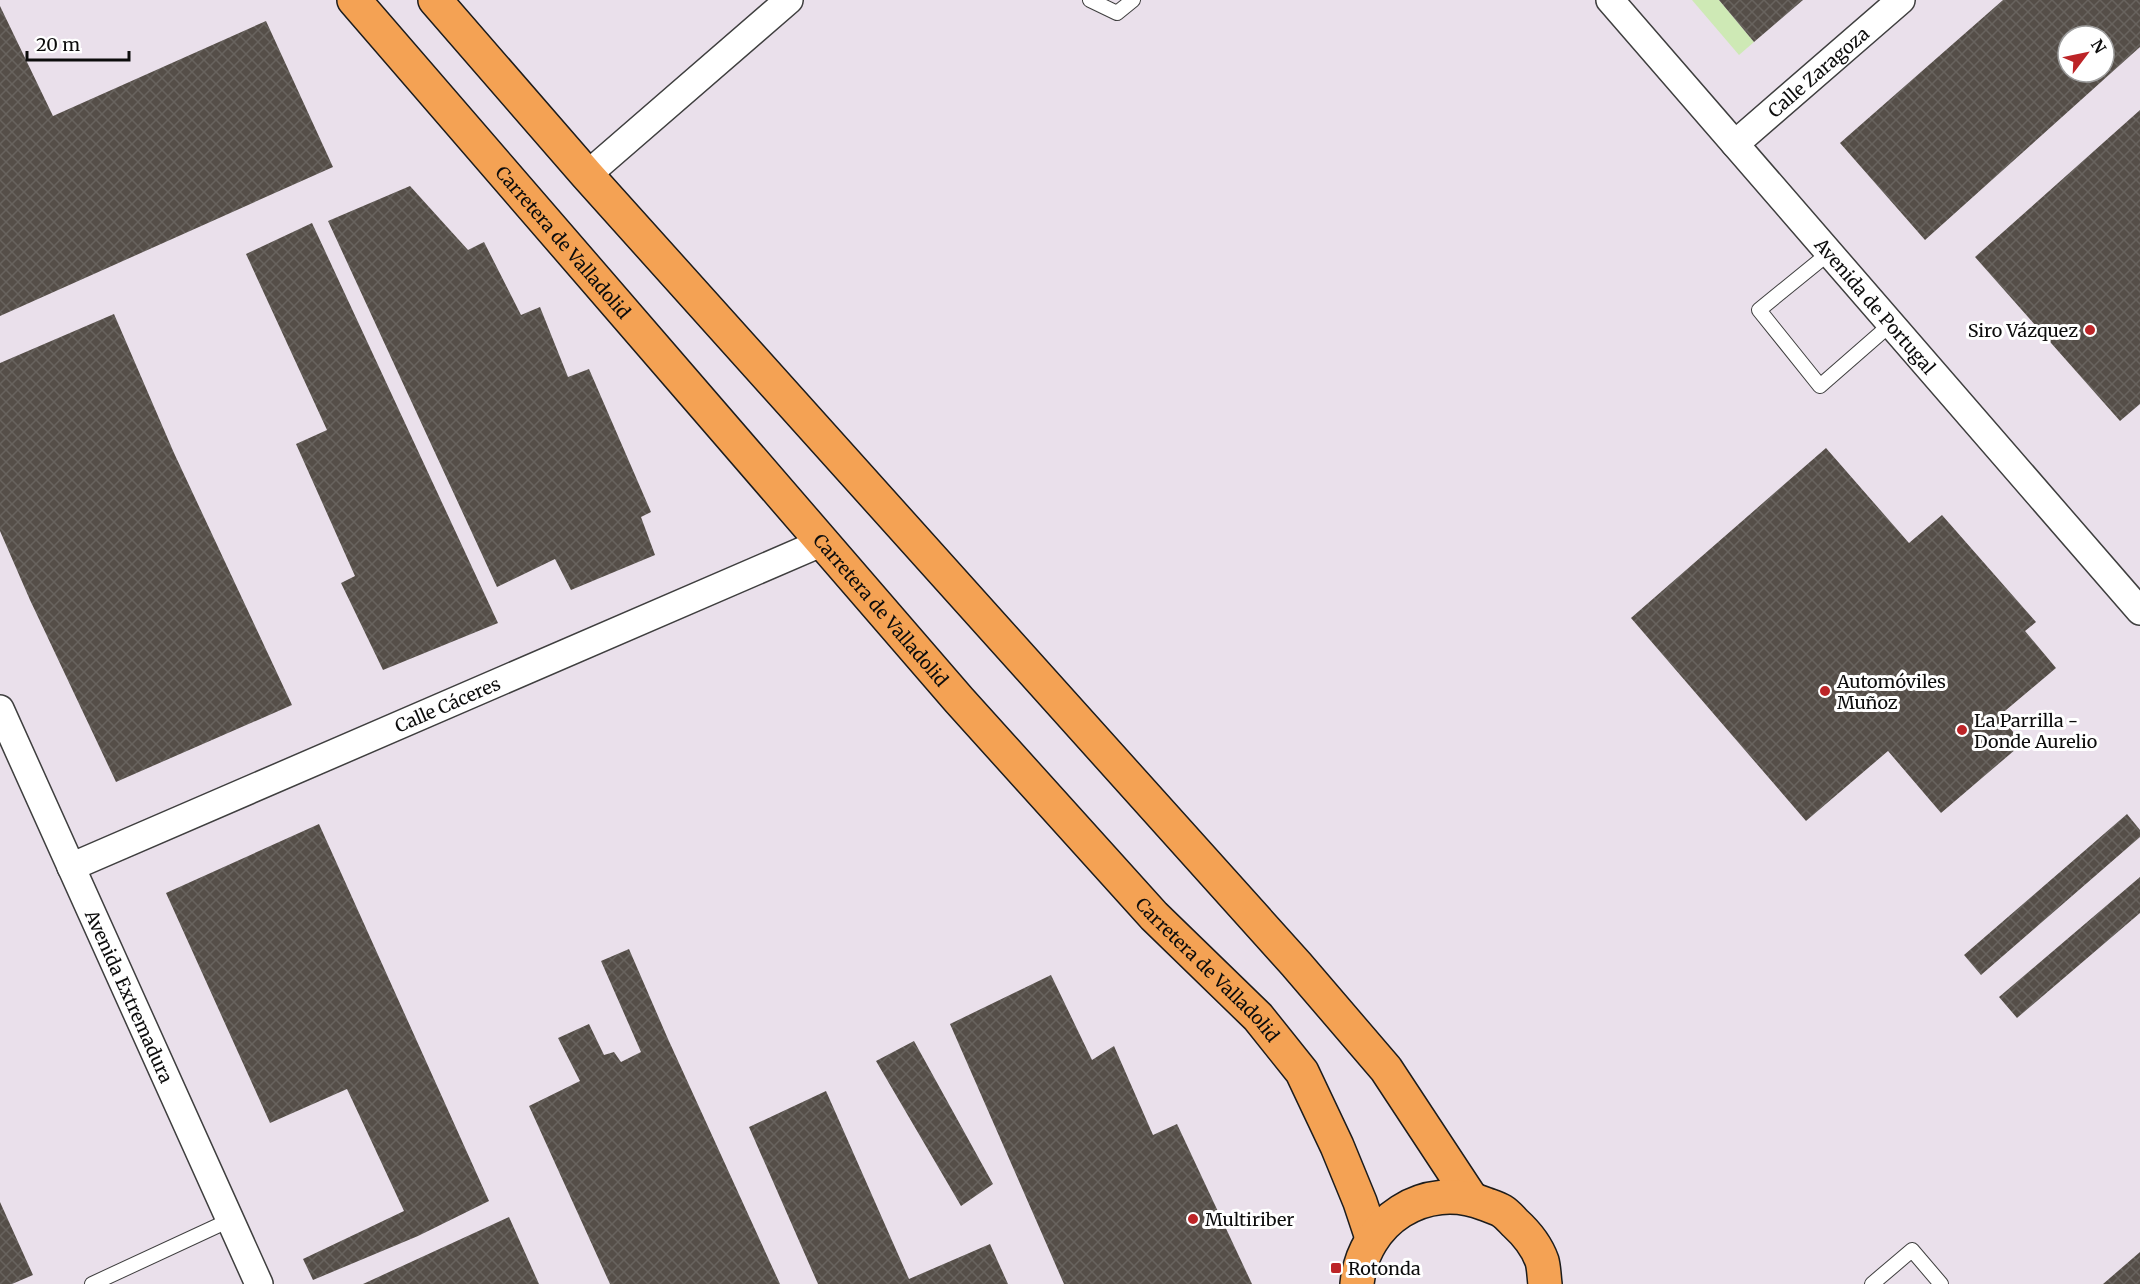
<svg xmlns="http://www.w3.org/2000/svg" width="2140" height="1284" viewBox="0 0 2140 1284" font-family="Merriweather,serif">
	<style>
		.industrial { fill: #eae0eb; fill-rule: evenodd }
		.green { fill: #cee9b5 }
		.building { fill: url(#building-cross-hatch); fill-rule: evenodd }
		.lines { fill: none; stroke-linecap: round; stroke-linejoin: round }
		.lane-casing { stroke: #3f3f3f; stroke-width: 16 }
		.street-casing { stroke: #3f3f3f; stroke-width: 30 }
		.highway-casing { stroke: #1d1d1d; stroke-width: 36 }
		.lane { stroke: #fff; stroke-width: 14 }
		.street { stroke: #fff; stroke-width: 27 }
		.highway { stroke: #f4a254; stroke-width: 33 }
		.poi-dot { fill: #bc2427; stroke: #fff; stroke-width: 2 }
		.labels { text-anchor: middle; dominant-baseline: central; stroke-width: 6; stroke-linejoin: round; paint-order: stroke }
		.street-label { font-size: 18px; fill: #0c0c0c; stroke: #fff }
		.poi-label { font-size: 18px; fill: #0c0c0c; stroke: #fff; text-anchor: start }
	</style>
	<defs>
		<pattern id="building-cross-hatch" width="8" height="8" patternUnits="userSpaceOnUse" patternTransform="scale(1.5)"><rect width="8" height="8" fill="#554e48"/><path d="M0 0l8 8M0 8l8-8" fill="none" stroke="#68635e"/></pattern>
	</defs>
	<rect width="100%" height="100%" fill="#fffceb"/>
	<!-- industrial -->
	<path class="industrial" d="M 0,0 L 2140,0 L 2140,1284 L 0,1284 ZM 2068,36 L 2104,36 L 2104,72 L 2068,72 Z"/>
	<!-- green -->
	<path class="green" d="M 1692,0 L 1719,0 L 1754,42 L 1739,55 Z"/>
	<!-- building -->
	<path class="building" d="M 1719,0 L 1803,0 L 1754,42 Z
		M 2003,0 L 2140,0 L 2140,47 L 1925,240 L 1840,143 ZM 2068,36 L 2104,36 L 2104,72 L 2068,72 Z
		M 0,6 L 53,116 L 266,21 L 333,167 L 0,316 Z
		M 2140,110 L 2140,404 L 2120,421 L 1975,257 Z
		M 410,186 L 468,250 L 484,242 L 521,315 L 540,307 L 568,377 L 589,369 L 651,512 L 641,517 L 655,555 L 571,590 L 555,559 L 497,587 L 328,221 Z
		M 312,223 L 498,623 L 383,670 L 341,583 L 355,576 L 296,444 L 327,430 L 246,254 Z
		M 114,314 L 174,453 L 292,705 L 116,782 L 30,600 L 0,531 L 0,363 Z
		M 1826,448 L 1909,543 L 1942,515 L 2036,622 L 2025,631 L 2056,668 L 1999,716 L 2023,743 L 1941,813 L 1888,751 L 1806,821 L 1631,618 Z
		M 2127,814 L 2140,830 L 2140,837 L 1981,975 L 1964,955 Z
		M 319,824 L 489,1201 L 418,1236 L 313,1280 L 303,1259 L 404,1211 L 347,1089 L 270,1123 L 166,893 Z
		M 2140,877 L 2140,913 L 2017,1018 L 1999,997 Z
		M 629,949 L 668,1039 L 780,1284 L 610,1284 L 529,1106 L 580,1081 L 558,1038 L 589,1024 L 604,1055 L 614,1052 L 621,1062 L 641,1052 L 601,961 Z
		M 1051,975 L 1092,1060 L 1114,1046 L 1153,1135 L 1177,1124 L 1252,1284 L 1064,1284 L 950,1024 Z
		M 914,1041 L 993,1184 L 961,1206 L 876,1061 Z
		M 826,1091 L 909,1279 L 990,1244 L 1008,1284 L 818,1284 L 749,1127 Z
		M 0,1202 L 33,1275 L 12,1284 L 0,1284 Z
		M 509,1217 L 539,1284 L 363,1284 Z
		M 2140,1252 L 2140,1284 L 2103,1284 Z"/>
	<g class="lines">
		<!-- lane casing -->
		<g class="lane-casing">
			<path id="lane" d="M 1090,0 L 1117,13 L 1133,0
				M 1829,253 L 1759,310 L 1820,386 L 1891,324
				M 92,1284 L 230,1220
				M 1872,1284 L 1912,1250 L 1941,1284"/>
		</g>
		<!-- street casing -->
		<g class="street-casing">
			<g id="street">
				<path id="s1" d="M 1610,0 L 2140,611"/>
				<path id="s2" d="M 1735,144 L 1901,0"/>
				<path d="M 587,175 L 789,0"/>
				<path id="s3" d="M 0,709 L 259,1284"/>
				<path id="s4" d="M 71,867 L 823,542"/>
			</g>
		</g>
		<!-- highway casing -->
		<g class="highway-casing">
			<g id="highway">
				<path id="s5" d="M 354,0 L 959,700 L 1154,916 L 1258,1017 L 1302,1072 L 1337,1146 L 1360,1202 L 1372,1238"/>
				<path d="M 435,0 L 587,175 L 1296,964 L 1386,1069 L 1471,1198"/>
				<path d="M 1357,1284 C 1363,1221 1425,1180 1485,1204 C 1490,1206 1497,1208 1502,1211 C 1507,1214 1511,1219 1515,1223 C 1526,1233 1537,1247 1542,1261 C 1544,1268 1544,1277 1545,1284"/>
			</g>
		</g>
		<!-- lane -->
		<use href="#lane" class="lane"/>
		<!-- street -->
		<use href="#street" class="street"/>
		<!-- highway -->
		<use href="#highway" class="highway"/>
	</g>
	<!-- markers -->
	<g class="poi-dot">
		<circle cx="2090" cy="330" r="6"/>
		<circle cx="1825" cy="691" r="6"/>
		<circle cx="1962" cy="730" r="6"/>
		<circle cx="1193" cy="1219" r="6"/>
		<rect x="1330" y="1262" width="12" height="12" rx="3"/>
	</g>
	<g class="labels">
		<!-- street labels -->
		<g class="street-label">
			<text stroke="none"><textPath href="#s2" startOffset="110">Calle Zaragoza</textPath></text>
			<text stroke="none"><textPath href="#s5" startOffset="320">Carretera de Valladolid</textPath></text>
			<text stroke="none"><textPath href="#s1" startOffset="405">Avenida de Portugal</textPath></text>
			<text stroke="none"><textPath href="#s5" startOffset="806">Carretera de Valladolid</textPath></text>
			<text stroke="none"><textPath href="#s4" startOffset="410">Calle Cáceres</textPath></text>
			<text stroke="none"><textPath href="#s5" startOffset="1292">Carretera de Valladolid</textPath></text>
			<text stroke="none"><textPath href="#s3" startOffset="315">Avenida Extremadura</textPath></text>
		</g>
		<!-- poi labels -->
		<g class="poi-label">
			<text x="2078" y="330" text-anchor="end">Siro Vázquez</text>
			<text x="1837" y="681">Automóviles<tspan x="1837" dy="21">Muñoz</tspan></text>
			<text x="1974" y="720">La Parrilla -<tspan x="1974" dy="21">Donde Aurelio</tspan></text>
			<text x="1205" y="1219">Multiriber</text>
			<text x="1348" y="1268">Rotonda</text>
		</g>
	</g>
	<!-- north arrow -->
	<g transform="translate(2086 54) rotate(58)"><circle r="28" fill="#ffffff" stroke="#9e9e9e" stroke-width="1.5"/>
	<path d="M0-4.5L10 22L0 15L-10 22Z" fill="#bc2427"/>
	<text y="-9" font-size="16" font-weight="bold" text-anchor="middle" fill="#0c0c0c">N</text>
	</g>
	<!-- scale -->
	<path d="M27 51v9h102v-9" fill="none" stroke="#0c0c0c" stroke-width="3"/>
	<text x="36" y="51" font-size="18" fill="#0c0c0c" stroke="#ffffff" stroke-width="4.5" paint-order="stroke">20 m</text>
</svg>
